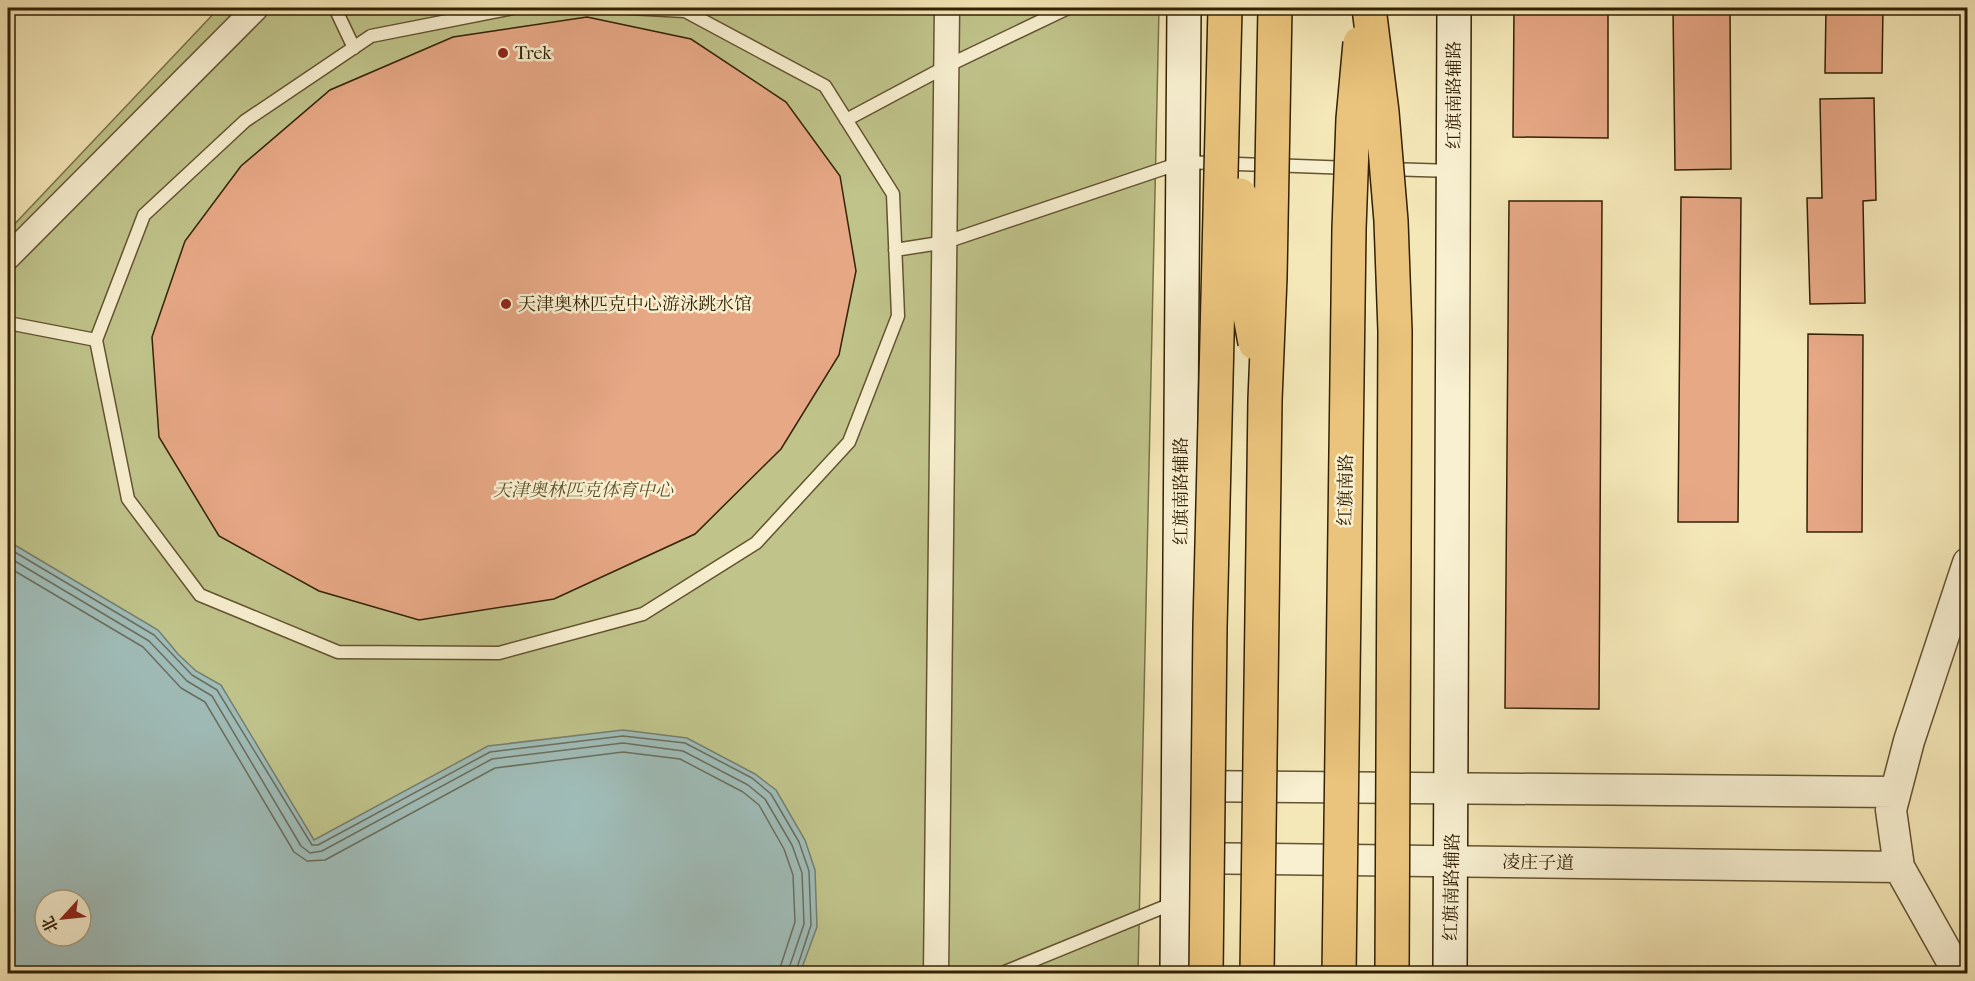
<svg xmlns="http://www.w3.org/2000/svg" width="1975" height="981" viewBox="0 0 1975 981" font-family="'IM FELL French Canon','Noto Serif SC',serif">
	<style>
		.green { fill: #c0c48b; stroke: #7a7248; stroke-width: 1.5; fill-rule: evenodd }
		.water { fill: #a0bdb9; stroke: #747f71; stroke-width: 1.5; fill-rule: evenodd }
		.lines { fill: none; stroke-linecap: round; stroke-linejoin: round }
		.shore { stroke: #6a6f5e; stroke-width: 1.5 }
		.building { fill: #e7a886; stroke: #332104; stroke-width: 1.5 }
		.service-casing { stroke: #645331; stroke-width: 15 }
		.minor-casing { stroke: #645331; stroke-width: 27 }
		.tertiary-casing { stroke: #645331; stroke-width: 33 }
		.secondary-casing { stroke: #332104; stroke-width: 36 }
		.service { stroke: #f8f0d1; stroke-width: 12 }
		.minor { stroke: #f8f0d1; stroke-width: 24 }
		.tertiary { stroke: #f8f0d1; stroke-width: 30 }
		.secondary { stroke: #f8f0d1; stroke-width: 33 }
		.trunk-bridge-casing { stroke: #332104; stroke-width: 36; stroke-linecap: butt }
		.trunk-bridge { stroke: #eac47c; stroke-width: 33 }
		.poi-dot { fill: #8f2418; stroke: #f8f0d1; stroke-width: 2 }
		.labels { text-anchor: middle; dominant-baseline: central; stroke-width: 5; stroke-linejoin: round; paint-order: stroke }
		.poi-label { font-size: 18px; fill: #332104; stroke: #f8f0d1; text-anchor: start }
		.street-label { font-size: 18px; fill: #332104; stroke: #f8f0d1 }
		.park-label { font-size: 18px; font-style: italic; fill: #5d522c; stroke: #f8f0d1 }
	</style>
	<rect width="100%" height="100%" fill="#f5e8b8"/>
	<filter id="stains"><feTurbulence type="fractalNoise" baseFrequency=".00333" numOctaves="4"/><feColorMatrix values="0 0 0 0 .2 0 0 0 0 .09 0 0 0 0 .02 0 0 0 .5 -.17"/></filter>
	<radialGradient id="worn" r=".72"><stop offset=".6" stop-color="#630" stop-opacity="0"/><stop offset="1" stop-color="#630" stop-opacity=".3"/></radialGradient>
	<!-- green -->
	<path class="green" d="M 219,8 L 1159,8 L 1138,973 L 8,973 L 8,231 ZM 45,900 L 81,900 L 81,936 L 45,936 Z"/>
	<!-- water -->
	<path class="water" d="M 8,541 L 158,630 L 178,654 L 196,671 L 221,685 L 314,840 L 488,746 L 623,730 L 687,738 L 755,774 L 776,790 L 805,840 L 815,870 L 817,927 L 800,973 L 8,973 ZM 45,900 L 81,900 L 81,936 L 45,936 Z"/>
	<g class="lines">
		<!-- shore -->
		<path class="shore" d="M 8,548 L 154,635 L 192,675 L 217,690 L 312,845 L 318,845 L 490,752 L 623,736 L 685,743 L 752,778 L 771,794 L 799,842 L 809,871 L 811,925 L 795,974
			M 8,557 L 149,641 L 187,681 L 212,696 L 301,846 L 310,853 L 322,851 L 492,759 L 623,743 L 683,751 L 748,785 L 765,799 L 792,845 L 802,873 L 804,924 L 787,974
			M 8,567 L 143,647 L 181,688 L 205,702 L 294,852 L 307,861 L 325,860 L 495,768 L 623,752 L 680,759 L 743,792 L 759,805 L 784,849 L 793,875 L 795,922 L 778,974"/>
	</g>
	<!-- building -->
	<path class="building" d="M 1514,8 L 1608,8 L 1608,138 L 1513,137 Z
		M 1673,8 L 1730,8 L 1731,169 L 1675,170 Z
		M 1826,8 L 1883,8 L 1882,73 L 1825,73 Z
		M 587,17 L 691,39 L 786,102 L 840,176 L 856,271 L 839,355 L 781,449 L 695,534 L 554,599 L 419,620 L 319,591 L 219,536 L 159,437 L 152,337 L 185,241 L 241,166 L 330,90 L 453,37 Z
		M 1874,98 L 1876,200 L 1863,201 L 1865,303 L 1810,304 L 1807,198 L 1822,198 L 1820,99 Z
		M 1681,197 L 1741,198 L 1738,522 L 1678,522 Z
		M 1509,201 L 1602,201 L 1599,709 L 1505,708 Z
		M 1808,334 L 1863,335 L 1862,532 L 1807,532 Z"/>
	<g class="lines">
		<!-- service casing -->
		<g class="service-casing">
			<path id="service" d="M 335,8 L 354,48
				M 513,8 L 371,36 L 245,121 L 144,215 L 96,340 L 128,499 L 200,595 L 338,652 L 499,653 L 643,614 L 756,543 L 849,442 L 898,316 L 893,194 L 825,86 L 685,11 L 629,8
				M 846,120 L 949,65 L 1068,8
				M 1387,169 L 1453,171
				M 895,250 L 946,242 L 1183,162 L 1351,168
				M 8,323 L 96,340
				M 1000,974 L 1176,902"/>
		</g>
		<!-- minor casing -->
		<g class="minor-casing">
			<path id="minor" d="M 8,257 L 256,8
				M 936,974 L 947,8"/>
		</g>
		<!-- tertiary casing -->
		<g class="tertiary-casing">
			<path id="tertiary" d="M 1184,786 L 1895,792
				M 1184,858 L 1899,867
				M 1959,974 L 1899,867 L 1891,810 L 1909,741 L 1968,563"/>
		</g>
		<!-- secondary casing -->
		<g class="secondary-casing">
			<path id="secondary" d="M 1177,974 L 1184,8
				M 1450,974 L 1454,8"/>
		</g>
		<!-- service -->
		<use href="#service" class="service"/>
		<!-- minor -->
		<use href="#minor" class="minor"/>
		<!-- tertiary -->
		<use href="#tertiary" class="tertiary"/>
		<!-- secondary -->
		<use href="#secondary" class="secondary"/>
		<!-- trunk-bridge casing -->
		<g class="trunk-bridge-casing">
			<path id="trunk-bridge" d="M 1369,8 L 1382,112 L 1391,221 L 1395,331 L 1392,974
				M 1240,195 L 1245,289 L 1255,343
				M 1206,974 L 1210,627 L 1225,8
				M 1257,974 L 1265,400 L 1270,277 L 1275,8
				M 1339,974 L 1349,229 L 1353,119 L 1360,43"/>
		</g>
		<!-- trunk-bridge -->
		<use href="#trunk-bridge" class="trunk-bridge"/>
	</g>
	<!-- markers -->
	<g class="poi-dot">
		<circle cx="503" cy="53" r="6"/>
		<circle cx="506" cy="304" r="6"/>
	</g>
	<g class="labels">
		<!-- poi labels -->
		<g class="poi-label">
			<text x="515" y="53">Trek</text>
			<text x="518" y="304">天津奥林匹克中心游泳跳水馆</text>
		</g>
		<!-- street labels -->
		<g class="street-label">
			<text transform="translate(1454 95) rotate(-90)">红旗南路辅路</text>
			<text transform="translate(1346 490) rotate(-89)">红旗南路</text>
			<text transform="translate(1181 491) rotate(-90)">红旗南路辅路</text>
			<text transform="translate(1538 863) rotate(1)">凌庄子道</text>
			<text transform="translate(1452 887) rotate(-89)">红旗南路辅路</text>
		</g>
		<!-- park labels -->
		<g class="park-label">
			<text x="583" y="490">天津奥林匹克体育中心</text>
		</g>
	</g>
	<!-- margin -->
	<rect width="1975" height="981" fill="none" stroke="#f5e8b8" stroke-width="30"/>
	<rect x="9" y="9" width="1957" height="963" fill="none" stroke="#332104" stroke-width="3"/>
	<rect x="15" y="15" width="1945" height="951" fill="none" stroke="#332104" stroke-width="1.5"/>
	<!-- north arrow -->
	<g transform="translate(63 918) rotate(243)"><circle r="28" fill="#f8f0d1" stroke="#a99d7f" stroke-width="1.5"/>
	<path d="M0-4.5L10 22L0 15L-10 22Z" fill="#8f2418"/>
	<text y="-9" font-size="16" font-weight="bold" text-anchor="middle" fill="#332104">北</text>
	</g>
	<rect width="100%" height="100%" filter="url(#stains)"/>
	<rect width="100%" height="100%" fill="url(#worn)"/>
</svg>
